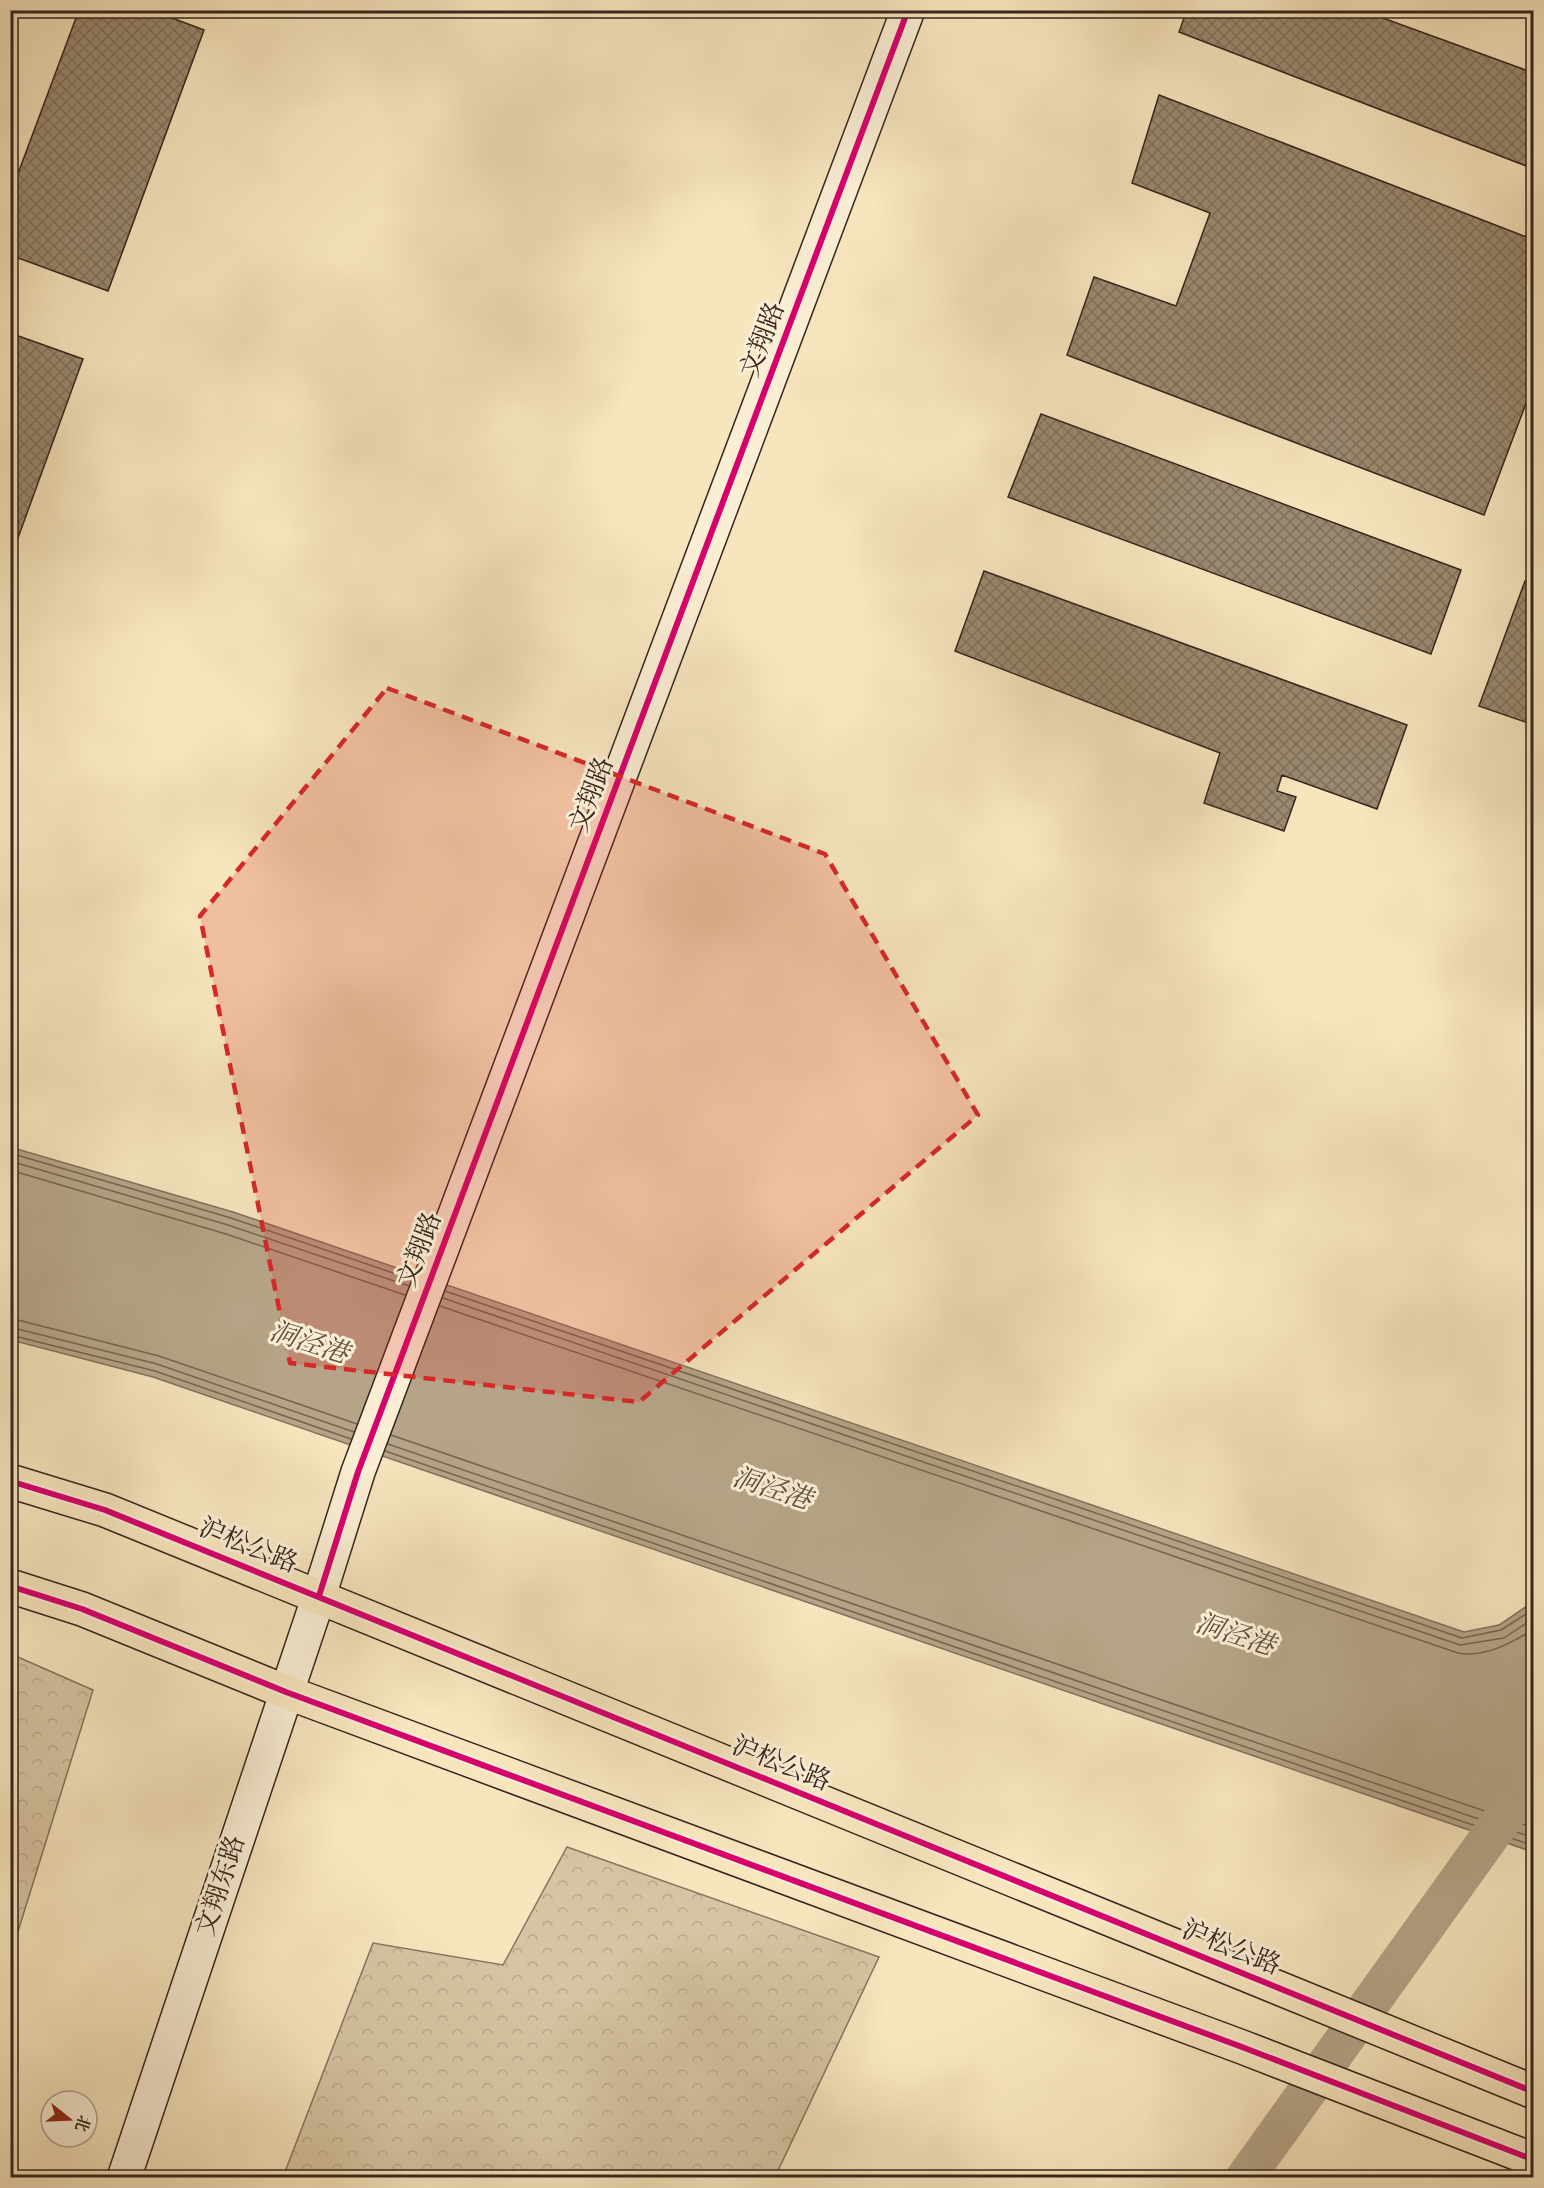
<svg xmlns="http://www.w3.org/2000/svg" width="1544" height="2188" viewBox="0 0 1544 2188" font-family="'IM FELL DW Pica','Noto Serif SC',serif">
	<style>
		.forest { fill: url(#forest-crowns); stroke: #86745f; stroke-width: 1.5 }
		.water { fill: #b5a487; stroke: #82715c; stroke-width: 1.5 }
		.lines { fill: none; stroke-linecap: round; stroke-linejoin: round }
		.shore { stroke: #766452; stroke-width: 1.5 }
		.canal { stroke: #b5a487; stroke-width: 39 }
		.building { fill: url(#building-cross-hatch); stroke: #36251c; stroke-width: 1.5 }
		.secondary-casing { stroke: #36251c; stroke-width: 36 }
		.primary-casing { stroke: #36251c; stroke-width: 36 }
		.secondary { stroke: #faeed5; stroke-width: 33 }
		.primary { stroke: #f7e5be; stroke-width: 33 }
		.cycleway-casing { stroke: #faeed5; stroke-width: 10 }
		.cycleway { stroke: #d6006c; stroke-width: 6 }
		.marked { fill: #d62828; fill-opacity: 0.2; stroke: #d62828; stroke-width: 4.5; stroke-dasharray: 12 8; stroke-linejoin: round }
		.labels { text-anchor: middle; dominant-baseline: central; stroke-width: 6; stroke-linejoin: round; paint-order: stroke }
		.street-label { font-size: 26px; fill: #36251c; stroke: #faeed5 }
		.water-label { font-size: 27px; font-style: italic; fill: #625141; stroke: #faeed5 }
	</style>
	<defs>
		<pattern id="forest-crowns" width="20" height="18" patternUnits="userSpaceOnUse" patternTransform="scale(1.5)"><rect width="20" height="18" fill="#d6c4a2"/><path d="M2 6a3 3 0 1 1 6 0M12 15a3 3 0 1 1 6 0" fill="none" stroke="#b8a88b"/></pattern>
		<pattern id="building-cross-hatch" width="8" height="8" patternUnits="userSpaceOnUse" patternTransform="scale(1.5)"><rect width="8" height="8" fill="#9a8970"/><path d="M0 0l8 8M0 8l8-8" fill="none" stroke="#7e705b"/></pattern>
	</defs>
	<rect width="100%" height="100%" fill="#f7e5be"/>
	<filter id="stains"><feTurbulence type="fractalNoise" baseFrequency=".00333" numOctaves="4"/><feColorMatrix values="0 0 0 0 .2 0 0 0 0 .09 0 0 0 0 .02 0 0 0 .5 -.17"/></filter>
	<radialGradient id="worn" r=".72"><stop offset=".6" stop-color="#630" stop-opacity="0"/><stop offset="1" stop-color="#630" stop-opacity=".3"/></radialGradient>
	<!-- forest -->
	<path class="forest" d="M 11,1654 L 93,1690 L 11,1954 Z
		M 567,1847 L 879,1957 L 775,2177 L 283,2177 L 373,1943 L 503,1965 Z"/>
	<!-- water -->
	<path class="water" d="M 10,1147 L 233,1212 L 1464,1632 L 1499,1625 L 1533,1602 L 1533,1852 L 153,1377 L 11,1340 Z"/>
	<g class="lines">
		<!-- shore -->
		<path class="shore" d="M 10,1153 L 231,1218 L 411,1279
			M 10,1161 L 228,1225 L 409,1286
			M 10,1170 L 226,1234 L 405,1295
			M 445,1291 L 1462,1638 L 1501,1630 L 1534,1609
			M 443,1298 L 1460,1645 L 1504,1638 L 1534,1618
			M 440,1306 L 1458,1653 C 1484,1658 1512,1643 1534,1629
			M 10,1318 L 159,1356 L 357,1424
			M 10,1327 L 157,1364 L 354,1432
			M 10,1335 L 155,1371 L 351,1439
			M 391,1435 L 1534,1828
			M 388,1444 L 1534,1838
			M 385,1451 L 1534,1846"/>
		<!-- canal -->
		<path class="canal" d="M 1245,2178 L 1534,1775"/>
	</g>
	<!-- building -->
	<path class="building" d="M 79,10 L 151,10 L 204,30 L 108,291 L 10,255 L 10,195 Z
		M 1187,10 L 1361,10 L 1534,73 L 1534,169 L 1179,32 Z
		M 1159,95 L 1534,240 L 1534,382 L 1484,515 L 1067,355 L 1094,277 L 1176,306 L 1210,213 L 1132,183 Z
		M 10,333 L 83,359 L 10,560 Z
		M 1041,414 L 1461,570 L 1431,654 L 1008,497 Z
		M 984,571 L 1407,725 L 1377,809 L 1282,775 L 1277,791 L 1296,797 L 1284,831 L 1204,803 L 1220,753 L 955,651 Z
		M 1525,581 L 1534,584 L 1534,725 L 1479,706 Z"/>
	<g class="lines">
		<!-- secondary casing -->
		<g class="secondary-casing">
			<path id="secondary" d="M 124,2178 L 319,1596 L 358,1472 L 908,10"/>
		</g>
		<!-- primary casing -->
		<g class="primary-casing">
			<path id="primary" d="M 10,1481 L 105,1510 L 1534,2092
				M 10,1586 L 82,1609 L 286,1692 L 1242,2047 L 1534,2160"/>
		</g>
		<!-- secondary -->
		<use href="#secondary" class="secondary"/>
		<!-- primary -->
		<use href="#primary" class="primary"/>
		<!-- cycleway casing -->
		<g class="cycleway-casing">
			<path id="cycleway" d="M 10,1481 L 105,1510 L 1534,2092
				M 10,1586 L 82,1609 L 286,1692 L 1242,2047 L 1534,2160
				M 319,1596 L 358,1472 L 908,10"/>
		</g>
		<!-- cycleway -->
		<use href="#cycleway" class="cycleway"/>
	</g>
	<!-- marked area -->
	<path class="marked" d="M 387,688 L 825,854 L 978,1115 L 639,1402 L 290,1363 L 200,916 Z"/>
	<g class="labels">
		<!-- street labels -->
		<g class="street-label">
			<text transform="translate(763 340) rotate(-69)">文翔路</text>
			<text transform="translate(592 795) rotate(-69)">文翔路</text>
			<text transform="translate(420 1250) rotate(-69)">文翔路</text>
			<text transform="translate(248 1546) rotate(22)">沪松公路</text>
			<text transform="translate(781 1764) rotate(22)">沪松公路</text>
			<text transform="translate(221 1886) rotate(-72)">文翔东路</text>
			<text transform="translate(1231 1948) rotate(22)">沪松公路</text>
		</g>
		<!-- water labels -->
		<g class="water-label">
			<text transform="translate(309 1343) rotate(18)">洞泾港</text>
			<text transform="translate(772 1489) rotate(18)">洞泾港</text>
			<text transform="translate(1235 1635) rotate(18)">洞泾港</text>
		</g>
	</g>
	<!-- margin -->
	<rect width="1544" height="2188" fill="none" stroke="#f7e5be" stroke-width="36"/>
	<rect x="12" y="12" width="1520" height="2164" fill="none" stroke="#36251c" stroke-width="3"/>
	<rect x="18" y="18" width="1508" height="2152" fill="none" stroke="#36251c" stroke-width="1.5"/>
	<!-- north arrow -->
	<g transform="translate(69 2119) rotate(108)"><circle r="28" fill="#faeed5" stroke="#ac9e8b" stroke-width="1.5"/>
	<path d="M0-4.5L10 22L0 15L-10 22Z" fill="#8f2418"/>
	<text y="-9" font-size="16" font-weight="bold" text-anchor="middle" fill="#36251c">北</text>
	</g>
	<rect width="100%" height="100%" filter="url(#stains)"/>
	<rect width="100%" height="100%" fill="url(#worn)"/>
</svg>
